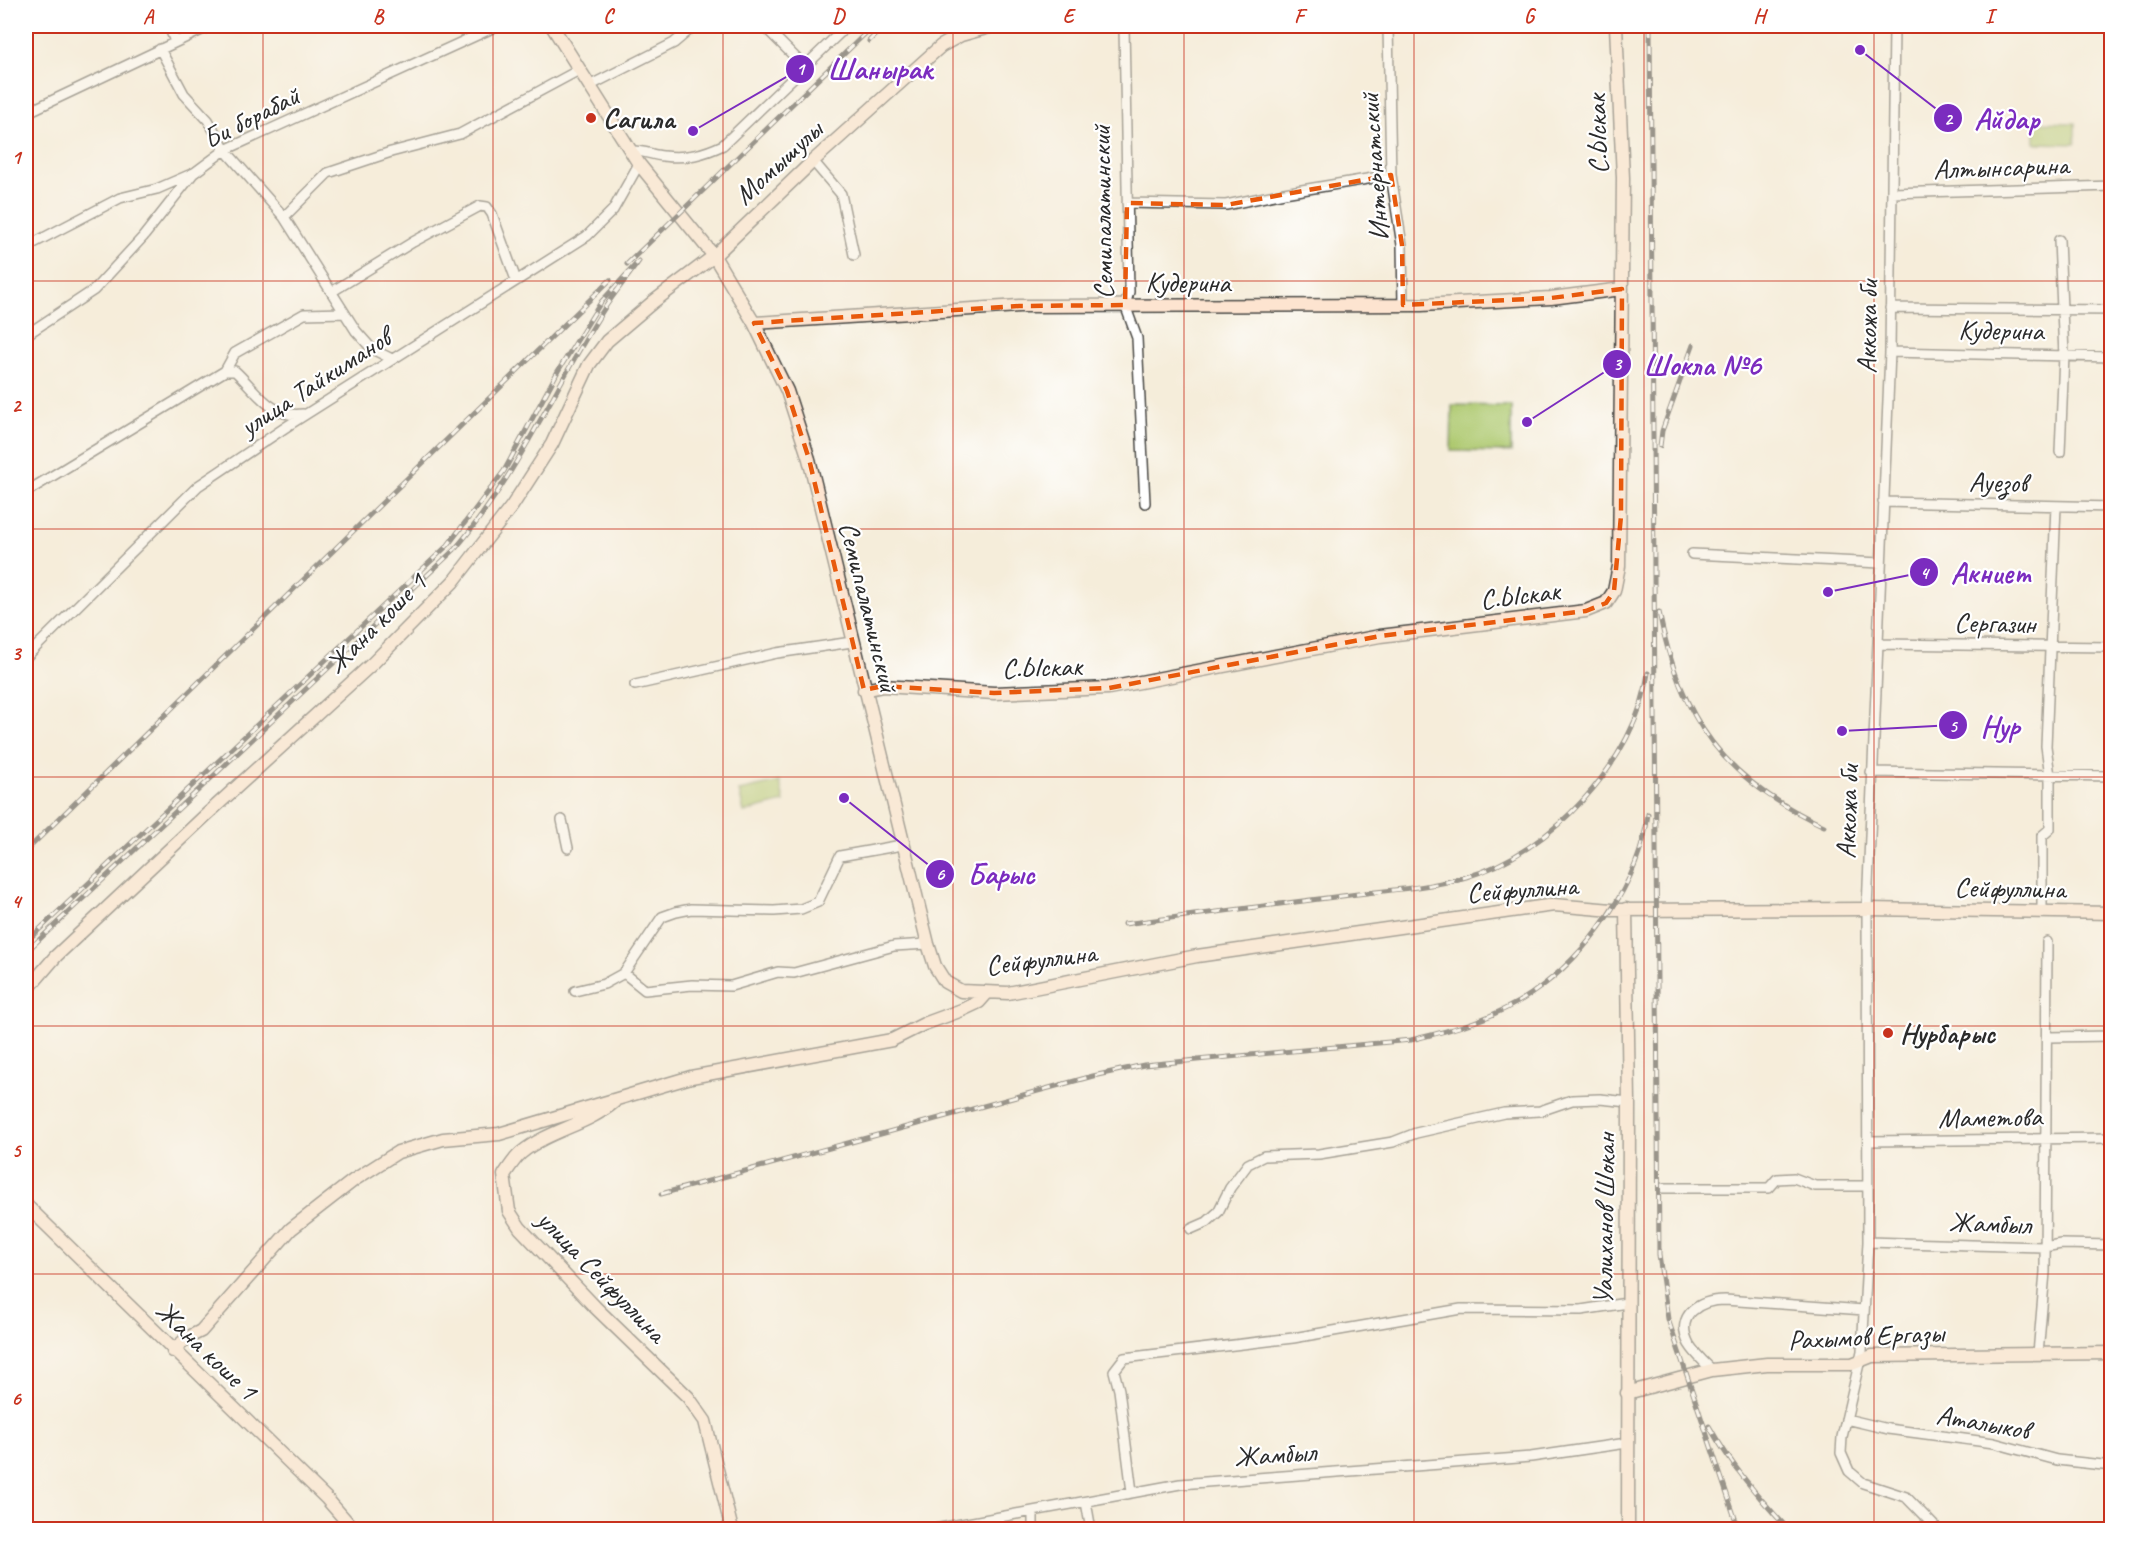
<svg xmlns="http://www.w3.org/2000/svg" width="2137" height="1555" viewBox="0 0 2137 1555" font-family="Caveat,sans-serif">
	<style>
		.garden { fill: #aec96f; stroke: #6c7a4d; stroke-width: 1.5 }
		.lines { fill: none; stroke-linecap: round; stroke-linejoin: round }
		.street-casing { stroke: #494845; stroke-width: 12 }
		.secondary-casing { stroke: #494845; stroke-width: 15 }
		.street { stroke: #fff; stroke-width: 9 }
		.secondary { stroke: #fde4d0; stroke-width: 12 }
		.rail-casing { stroke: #2b2b2b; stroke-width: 5 }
		.rail { stroke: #fff; stroke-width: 3; stroke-dasharray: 9; stroke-linecap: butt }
		.marked { fill: none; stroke: #e8590c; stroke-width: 4.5; stroke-dasharray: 12 8; stroke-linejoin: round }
		.grid { fill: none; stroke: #c8321e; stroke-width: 1.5; stroke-opacity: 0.55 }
		.poi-dot { fill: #c8321e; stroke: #fff; stroke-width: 2 }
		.labels { text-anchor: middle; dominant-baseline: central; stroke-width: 4.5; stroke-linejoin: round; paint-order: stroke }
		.street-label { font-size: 28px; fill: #2b2b2b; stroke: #fff }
		.poi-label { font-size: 28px; font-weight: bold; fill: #2b2b2b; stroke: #fff; text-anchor: start }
		.leader { fill: none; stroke: #7b2cbf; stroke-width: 2 }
		.callout-dot { fill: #7b2cbf; stroke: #fff; stroke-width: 2 }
		.mark-label { font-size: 18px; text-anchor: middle; font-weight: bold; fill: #fff }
		.callout-label { font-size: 30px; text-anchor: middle; font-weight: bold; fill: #7b2cbf; stroke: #fff; stroke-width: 4.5; stroke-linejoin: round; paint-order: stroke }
		.neatline { fill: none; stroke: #c8321e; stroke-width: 2 }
		.grid-label { font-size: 20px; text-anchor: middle; font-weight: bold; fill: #c8321e }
	</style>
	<rect width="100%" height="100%" fill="#fff"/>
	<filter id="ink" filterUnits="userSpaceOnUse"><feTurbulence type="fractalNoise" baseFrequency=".0167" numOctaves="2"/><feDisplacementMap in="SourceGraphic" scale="12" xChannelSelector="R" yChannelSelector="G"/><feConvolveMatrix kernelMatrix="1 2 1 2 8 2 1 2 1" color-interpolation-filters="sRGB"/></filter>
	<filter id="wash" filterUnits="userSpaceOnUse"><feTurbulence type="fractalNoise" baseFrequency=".008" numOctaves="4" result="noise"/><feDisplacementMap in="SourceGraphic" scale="24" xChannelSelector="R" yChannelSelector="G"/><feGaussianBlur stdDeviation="1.35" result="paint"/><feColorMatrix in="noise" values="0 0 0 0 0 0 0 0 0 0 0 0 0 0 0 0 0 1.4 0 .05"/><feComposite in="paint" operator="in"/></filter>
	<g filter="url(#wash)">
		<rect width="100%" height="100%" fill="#f5edda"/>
		<!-- garden -->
		<path class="garden" d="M 2035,122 L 2075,123 L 2075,144 L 2035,143 Z
			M 1452,405 L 1511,406 L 1511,452 L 1451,451 Z
			M 780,782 L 784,802 L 744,812 L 739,791 Z"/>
	</g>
	<g filter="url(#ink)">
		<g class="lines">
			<!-- street casing -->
			<g class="street-casing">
				<path id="street" d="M 169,26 L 175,42
					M 764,26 L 804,66
					M 1124,26 L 1129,292 L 1125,305 L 1137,338 L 1145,503
					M 1388,26 L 1391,175 L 1402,245 L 1403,305
					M 1894,26 L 1890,352 L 1867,909 L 1868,1242 L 1862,1351 L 1842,1437 L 1841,1453 L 1849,1471 L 1863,1483 L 1906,1497 L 1938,1530
					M 160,49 L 184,94 L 208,120 L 225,150 L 284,217 L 356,331 L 372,349 L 392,359
					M 589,86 L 674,43 L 694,26
					M 26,113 L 210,26
					M 631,151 C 643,150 652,155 663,156 C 686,159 704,154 723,145 L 847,26
					M 813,161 L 841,194 L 854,255
					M 1892,193 L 2112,186
					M 1127,203 L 1226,205 L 1284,193 L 1391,175
					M 284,217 L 328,173 L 391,152 L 460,134 L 579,70
					M 2059,240 L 2064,355 L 2060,452
					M 26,247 L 120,198 L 157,189 L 194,173 L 225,150 L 497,26
					M 333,291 L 413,242 L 480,206 L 487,207 L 492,214 L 516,280
					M 1890,308 L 2112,310
					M 26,335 L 94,290 L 143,237 L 192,175
					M 1890,352 L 2112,357
					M 225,371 L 235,371 C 256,390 271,419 303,414
					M 26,492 L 225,371 L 235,353 L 304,314 L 344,313
					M 1883,502 L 2112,507
					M 1692,554 L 1881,563
					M 1878,644 L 2112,647
					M 26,657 L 198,486 L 289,425 L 587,236 L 613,210 L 639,164
					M 635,685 L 777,653 L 852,642
					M 1871,772 L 2112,776
					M 562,820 L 568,848
					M 2042,912 L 2042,836 L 2050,829 L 2050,776 L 2046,746 L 2056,506
					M 624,973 L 645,990 L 692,985 L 731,986 L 778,972 L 794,973 L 894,946 L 928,944
					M 575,991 L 604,984 L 624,973 L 662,917 L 676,912 L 691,909 L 774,911 L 801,909 L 818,902 L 840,856 L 902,845
					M 2048,1037 L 2112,1036
					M 1869,1141 L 2112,1138
					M 1663,1188 L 1769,1188 L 1777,1179 L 1794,1178 L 1815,1186 L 1868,1186
					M 1191,1229 L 1207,1222 L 1218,1212 L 1230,1188 L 1248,1164 L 1264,1156 L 1319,1154 L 1393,1142 L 1416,1133 L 1504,1113 L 1540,1111 L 1572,1100 L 1600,1099 L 1629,1102
					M 1868,1242 L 2044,1247 L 2061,1244 L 2112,1245
					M 2038,1354 L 2045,1272 L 2047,942
					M 1712,1370 C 1704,1362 1695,1354 1689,1344 C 1674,1315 1700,1300 1725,1300 L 1864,1310
					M 1846,1419 L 1888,1429 L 1994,1443 L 2057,1460 L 2112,1466
					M 1132,1492 L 1119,1390 L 1114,1371 L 1124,1358 L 1293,1338 L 1461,1309 L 1581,1310 L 1627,1303
					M 1086,1502 L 1091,1530
					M 929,1530 L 1180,1484 L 1531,1457 L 1627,1443
					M 1033,1530 L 1033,1513"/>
			</g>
			<!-- secondary casing -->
			<g class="secondary-casing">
				<path id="secondary" d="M 552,26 L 639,164 L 714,256 L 754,323 L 787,391 L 809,459 L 928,944 L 935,966 L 945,982 L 961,991 L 1008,993 L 1197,956 L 1554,905 L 1612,910 L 1867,909 L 2112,913
					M 754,323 L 1019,306 L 1421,305 L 1551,298 L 1622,289
					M 864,690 L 883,686 L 994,693 L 1109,688 L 1380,636 L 1586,611 L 1606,603 L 1614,591 L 1619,566 L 1623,178 L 1616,26
					M 1626,909 L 1629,1102 L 1628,1530
					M 26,991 L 56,956 L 205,816 L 373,663 L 453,582 L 512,506 L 552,444 L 589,365 L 607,341 L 653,302 L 714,256 L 813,161 L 941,46 L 961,35 L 993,26
					M 614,1102 C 587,1125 549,1130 521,1153 C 514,1159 509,1168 504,1175 L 509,1211 L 520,1228 L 595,1307 L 688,1397 L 705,1421 L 732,1530
					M 26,1205 L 327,1499 L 354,1530
					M 173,1351 L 187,1338 L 201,1331 L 291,1229 L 354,1180 L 398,1152 L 443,1139 L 499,1134 L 691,1077 L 892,1040 L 924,1024 L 962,1010 L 979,1002 L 987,993
					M 1627,1393 L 1712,1370 L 1767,1364 L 1852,1364 L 1872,1356 L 2112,1353"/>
			</g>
			<!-- street -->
			<use href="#street" class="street"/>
			<!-- secondary -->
			<use href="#secondary" class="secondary"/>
			<!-- rail casing -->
			<g class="rail-casing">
				<path id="rail" d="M 1650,26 L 1659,1255 L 1668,1319 L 1739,1530
					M 869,41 L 884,26
					M 627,264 L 873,26
					M 1660,446 L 1662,431 L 1693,345
					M 1659,612 C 1680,719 1724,780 1824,826
					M 26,851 L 610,280
					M 1124,924 C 1199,914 1274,905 1350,895 C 1388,890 1429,888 1466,877 C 1550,854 1637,759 1648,673
					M 26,942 L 448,545 L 504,471 L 558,371 L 601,302 L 639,261 C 628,277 615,292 604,309 C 553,389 517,477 455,549 L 26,952
					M 661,1194 L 1093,1076 L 1144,1065 L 1411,1040 C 1453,1030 1495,1018 1531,994 C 1588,955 1640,883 1648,814
					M 1709,1426 C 1731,1465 1758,1497 1789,1530"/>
			</g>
			<!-- rail -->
			<use href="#rail" class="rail"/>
		</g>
	</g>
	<!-- marked area -->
	<path d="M0 0H2137V1555H0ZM 1391,175 L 1402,245 L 1403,305 L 1551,298 L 1622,289 L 1621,516 L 1614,591 L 1606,603 L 1586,611 L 1380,636 L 1109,688 L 994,693 L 883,686 L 864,690 L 809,459 L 787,391 L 754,323 L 1019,306 L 1125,305 L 1127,203 L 1226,205 Z" fill="#f5edda" fill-opacity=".55" fill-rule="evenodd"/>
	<path class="marked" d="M 1391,175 L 1402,245 L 1403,305 L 1551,298 L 1622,289 L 1621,516 L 1614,591 L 1606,603 L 1586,611 L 1380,636 L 1109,688 L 994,693 L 883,686 L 864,690 L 809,459 L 787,391 L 754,323 L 1019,306 L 1125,305 L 1127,203 L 1226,205 Z"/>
	<!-- grid -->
	<path class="grid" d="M 263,26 L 263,1530M 493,26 L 493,1530M 723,26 L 723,1530M 953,26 L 953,1530M 1184,26 L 1184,1530M 1414,26 L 1414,1530M 1644,26 L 1644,1530M 1874,26 L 1874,1530M 26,281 L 2112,281M 26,529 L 2112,529M 26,777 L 2112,777M 26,1026 L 2112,1026M 26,1274 L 2112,1274"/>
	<!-- markers -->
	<g class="poi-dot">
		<circle cx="591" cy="118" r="6"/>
		<circle cx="1888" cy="1033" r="6"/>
	</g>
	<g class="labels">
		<!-- street labels -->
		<g class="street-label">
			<text transform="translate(251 117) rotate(-27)">Би борабай</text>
			<text transform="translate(1597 134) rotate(-92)">С.Ыскак</text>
			<text transform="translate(778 162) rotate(-43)">Момышулы</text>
			<text transform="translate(1374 167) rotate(-94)">Интернатский</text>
			<text transform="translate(2001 167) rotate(-2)">Алтынсарина</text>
			<text transform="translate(1102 212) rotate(-91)">Семипалатинский</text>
			<text x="1188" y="282">Кудерина</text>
			<text transform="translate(1867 327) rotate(-89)">Аккожа би</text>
			<text transform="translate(2001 330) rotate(1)">Кудерина</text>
			<text transform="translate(315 382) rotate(-33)">улица Тайкиманов</text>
			<text transform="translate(1998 482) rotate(1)">Ауезов</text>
			<text transform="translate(1520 595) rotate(-7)">С.Ыскак</text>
			<text transform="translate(869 607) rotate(76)">Семипалатинский</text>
			<text transform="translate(376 623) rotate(-45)">Жана коше 1</text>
			<text transform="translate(1995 623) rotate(1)">Сергазин</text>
			<text transform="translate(1042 667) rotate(-2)">С.Ыскак</text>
			<text transform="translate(1847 812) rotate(-88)">Аккожа би</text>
			<text transform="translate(2010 888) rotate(1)">Сейфуллина</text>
			<text transform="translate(1522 889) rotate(-4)">Сейфуллина</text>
			<text transform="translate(1041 959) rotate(-7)">Сейфуллина</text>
			<text transform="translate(1990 1117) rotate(-1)">Маметова</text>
			<text transform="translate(1604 1219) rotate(-89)">Уалиханов Шокан</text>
			<text transform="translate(1990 1223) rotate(2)">Жамбыл</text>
			<text transform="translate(602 1276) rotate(46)">улица Сейфуллина</text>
			<text transform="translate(1866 1336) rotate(-3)">Рахымов Ергазы</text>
			<text transform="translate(207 1350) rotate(44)">Жана коше 1</text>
			<text transform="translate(1983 1422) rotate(10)">Аталыков</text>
			<text transform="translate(1275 1454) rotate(-4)">Жамбыл</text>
		</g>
		<!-- poi labels -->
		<g class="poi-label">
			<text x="603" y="118">Сагила</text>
			<text x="1900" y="1033">Нурбарыс</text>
		</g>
	</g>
	<!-- callouts -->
	<path class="leader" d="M693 131L800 69M1860 50L1948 118M1527 422L1617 364M1828 592L1924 572M1842 731L1953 725M844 798L940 874"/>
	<g class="callout-dot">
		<circle cx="693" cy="131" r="6"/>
		<circle cx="1860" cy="50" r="6"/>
		<circle cx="1527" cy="422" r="6"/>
		<circle cx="1828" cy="592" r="6"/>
		<circle cx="1842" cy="731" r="6"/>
		<circle cx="844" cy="798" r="6"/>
		<circle cx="800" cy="69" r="15"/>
		<circle cx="1948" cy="118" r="15"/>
		<circle cx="1617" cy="364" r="15"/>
		<circle cx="1924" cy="572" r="15"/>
		<circle cx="1953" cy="725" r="15"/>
		<circle cx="940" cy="874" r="15"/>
	</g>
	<g class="mark-label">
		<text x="800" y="75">1</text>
		<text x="1948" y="125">2</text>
		<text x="1617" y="370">3</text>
		<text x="1924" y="579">4</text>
		<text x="1953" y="732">5</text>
		<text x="940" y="880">6</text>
	</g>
	<g class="callout-label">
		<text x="880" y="79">Шанырак</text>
		<text x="2007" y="129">Айдар</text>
		<text x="1702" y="375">Шокла №6</text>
		<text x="1991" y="583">Акниет</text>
		<text x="2000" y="736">Нур</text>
		<text x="1001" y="884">Барыс</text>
	</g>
	<!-- margin -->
	<rect width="2137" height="1555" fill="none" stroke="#fff" stroke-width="66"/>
	<rect x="33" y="33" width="2071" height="1489" class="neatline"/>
	<g class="grid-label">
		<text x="148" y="23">A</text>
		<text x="378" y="23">B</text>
		<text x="608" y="23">C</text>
		<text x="838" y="23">D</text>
		<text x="1068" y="23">E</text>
		<text x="1299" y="23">F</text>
		<text x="1529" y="23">G</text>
		<text x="1759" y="23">H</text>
		<text x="1989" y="23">I</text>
		<text x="16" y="164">1</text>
		<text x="16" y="412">2</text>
		<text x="16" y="660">3</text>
		<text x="16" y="908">4</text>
		<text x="16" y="1157">5</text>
		<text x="16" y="1405">6</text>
	</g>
</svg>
